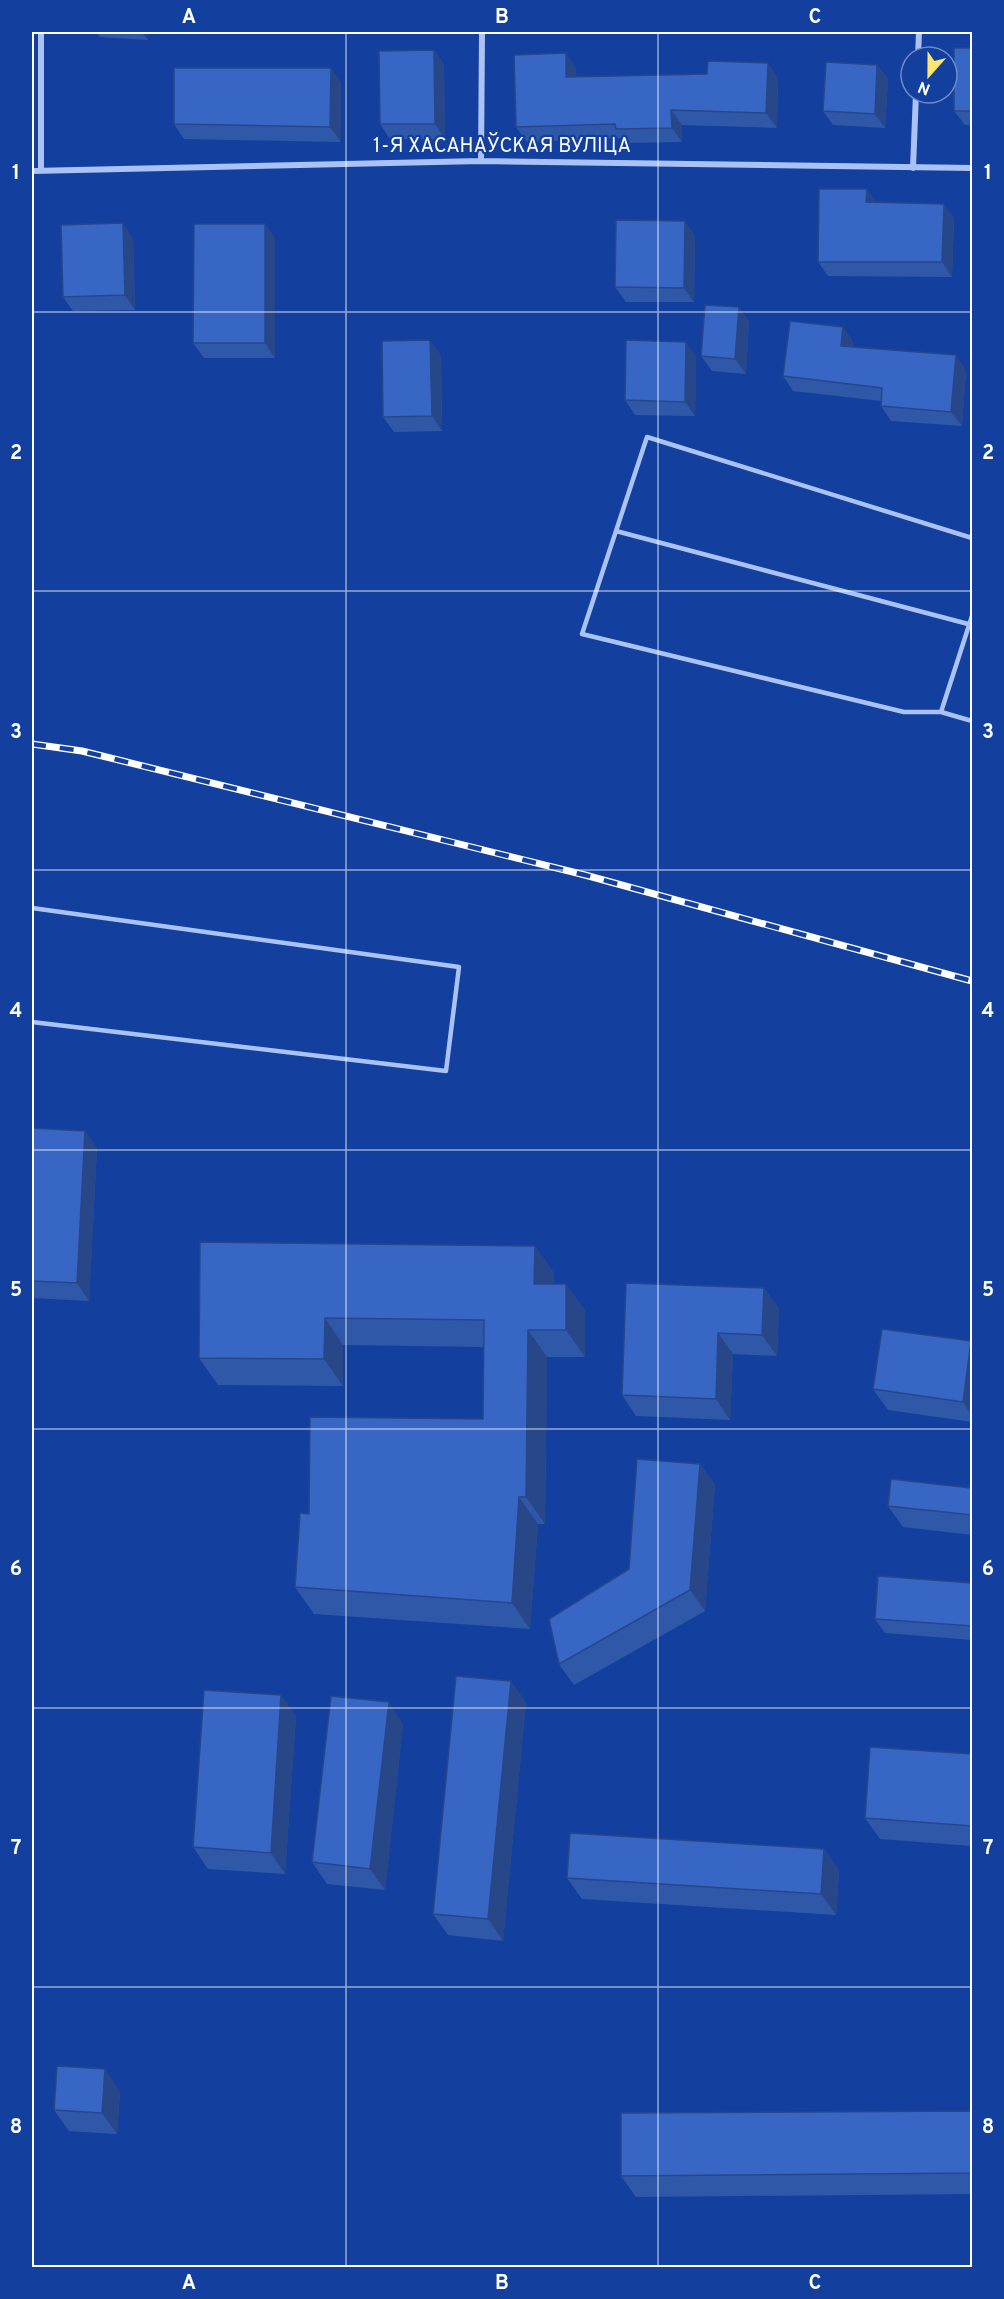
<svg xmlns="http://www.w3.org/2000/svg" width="1004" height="2299" viewBox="0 0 1004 2299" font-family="Overpass,sans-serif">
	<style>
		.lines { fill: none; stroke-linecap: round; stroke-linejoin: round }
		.service { stroke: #abc3f4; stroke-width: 4.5 }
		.minor { stroke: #abc3f4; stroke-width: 6 }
		.rail-casing { stroke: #fff; stroke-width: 7 }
		.rail { stroke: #13409e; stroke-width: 4.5; stroke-dasharray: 14; stroke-linecap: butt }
		.wall { fill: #3058a9 }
		.shaded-wall { fill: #274789 }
		.building { fill: #3866c4; stroke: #274789; stroke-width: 1.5 }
		.grid { fill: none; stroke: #fff; stroke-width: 1.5; stroke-opacity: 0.55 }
		.labels { text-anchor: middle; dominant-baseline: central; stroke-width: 4.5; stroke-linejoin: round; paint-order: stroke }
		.street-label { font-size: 20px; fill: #fff; stroke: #13409e }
		.neatline { fill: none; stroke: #fff; stroke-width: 2 }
		.grid-label { font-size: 20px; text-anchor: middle; font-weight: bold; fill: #fff }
	</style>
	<rect width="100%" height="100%" fill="#13409e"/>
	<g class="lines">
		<!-- service -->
		<path class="service" d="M 616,531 L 972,625
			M 972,538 L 647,437 L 582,634 L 904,712 L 941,712 L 972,721
			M 941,712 L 972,616
			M 32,908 L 459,967 L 446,1071 L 32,1022"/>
		<!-- minor -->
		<path class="minor" d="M 41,32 L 41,171
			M 918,57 L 919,32
			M 481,161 L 482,32
			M 913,168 L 916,93
			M 32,171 L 481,161 L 972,168"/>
		<!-- rail casing -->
		<g class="rail-casing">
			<path id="rail" d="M 32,744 L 82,751 L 585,875 L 972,981"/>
		</g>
		<!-- rail -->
		<use href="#rail" class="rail"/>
	</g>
	<!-- wall -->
	<path class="wall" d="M 96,32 L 148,32 L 148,40 L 100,37 Z
		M 972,48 L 972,125 L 965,125 L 954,111 Z
		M 434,50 L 444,65 L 445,139 L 390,139 L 380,124 Z
		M 877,65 L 888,79 L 885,128 L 833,125 L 823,111 Z
		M 331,68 L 341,83 L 341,142 L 184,139 L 174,124 Z
		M 576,68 L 576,77 L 778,78 L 777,128 L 682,125 L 682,142 L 626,143 L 622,138 L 527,142 L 516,127 Z
		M 875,202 L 944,204 L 954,219 L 952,277 L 828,276 L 818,262 Z
		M 265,224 L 275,239 L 275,358 L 204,358 L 193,343 Z
		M 695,236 L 694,302 L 626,302 L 615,287 Z
		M 133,238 L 135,310 L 73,311 L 63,297 Z
		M 749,321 L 746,374 L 712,371 L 701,356 Z
		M 843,327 L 853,342 L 853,347 L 966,370 L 962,426 L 891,421 L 881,406 L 881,401 L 793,391 L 783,376 Z
		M 441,355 L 442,431 L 394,432 L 383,417 Z
		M 696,356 L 695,416 L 635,415 L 625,400 Z
		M 32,1128 L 85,1131 L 97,1148 L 89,1301 L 32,1298 Z
		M 535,1246 L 554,1273 L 554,1284 L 566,1284 L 585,1311 L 585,1357 L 547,1357 L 545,1524 L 538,1524 L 530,1629 L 314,1614 L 295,1587 L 309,1514 L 483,1419 L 484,1347 L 343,1345 L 343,1386 L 218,1385 L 199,1358 Z
		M 764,1288 L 779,1309 L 777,1356 L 733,1354 L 730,1420 L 636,1416 L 622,1395 Z
		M 972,1343 L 972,1422 L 888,1410 L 873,1389 Z
		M 700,1464 L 715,1485 L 705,1611 L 574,1685 L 559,1664 L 629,1569 Z
		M 972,1467 L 972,1535 L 903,1527 L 888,1506 L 970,1488 Z
		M 972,1583 L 972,1640 L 885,1633 L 875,1619 Z
		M 526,1702 L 503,1941 L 448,1935 L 433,1914 Z
		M 296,1716 L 285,1874 L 208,1869 L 193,1847 Z
		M 403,1724 L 385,1890 L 327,1884 L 312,1862 Z
		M 972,1754 L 972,1846 L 880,1839 L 865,1818 Z
		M 824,1849 L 839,1870 L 836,1915 L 582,1899 L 567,1878 Z
		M 120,2091 L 117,2134 L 69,2131 L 54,2110 Z
		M 972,2111 L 972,2194 L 636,2197 L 621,2176 Z"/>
	<!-- shaded-wall -->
	<path class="shaded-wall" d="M 141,32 L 148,32 L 148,40 Z
		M 434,50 L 444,65 L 445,139 L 435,124 Z
		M 566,53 L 576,68 L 577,92 L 566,77 Z
		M 768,63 L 778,78 L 777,128 L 766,113 Z
		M 877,65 L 888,79 L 885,128 L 875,114 Z
		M 331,68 L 341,83 L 341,142 L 330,127 Z
		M 671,110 L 682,125 L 682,142 L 672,128 Z
		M 867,189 L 877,204 L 866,202 Z
		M 944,204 L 954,219 L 952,277 L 942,262 Z
		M 685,221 L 695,236 L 694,302 L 684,288 Z
		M 123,223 L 133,238 L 135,310 L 125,295 Z
		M 265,224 L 275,239 L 275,358 L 265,343 Z
		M 739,307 L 749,321 L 746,374 L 735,359 Z
		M 843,327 L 853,342 L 851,361 L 841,346 Z
		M 430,340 L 441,355 L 442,431 L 432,416 Z
		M 686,342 L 696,356 L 695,416 L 685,402 Z
		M 956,355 L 966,370 L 962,426 L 951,412 Z
		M 85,1131 L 97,1148 L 89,1301 L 77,1283 Z
		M 535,1246 L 554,1273 L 553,1311 L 534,1284 Z
		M 566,1284 L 585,1311 L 585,1357 L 566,1330 Z
		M 764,1288 L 779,1309 L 777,1356 L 762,1335 Z
		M 325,1318 L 343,1345 L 343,1386 L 324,1359 Z
		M 528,1330 L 547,1357 L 545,1524 L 526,1497 Z
		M 718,1333 L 733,1354 L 730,1420 L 716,1399 Z
		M 971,1341 L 972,1343 L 972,1416 L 963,1402 Z
		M 700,1464 L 715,1485 L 705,1611 L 690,1590 Z
		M 519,1497 L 538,1524 L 530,1629 L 512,1603 Z
		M 511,1681 L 526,1702 L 503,1941 L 488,1919 Z
		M 281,1695 L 296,1716 L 285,1874 L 271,1853 Z
		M 389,1702 L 403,1724 L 385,1890 L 370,1869 Z
		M 824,1849 L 839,1870 L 836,1915 L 821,1894 Z
		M 105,2069 L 120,2091 L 117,2134 L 102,2113 Z"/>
	<!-- building -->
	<path class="building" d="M 954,48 L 972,48 L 972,111 L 954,111 Z
		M 434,50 L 435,124 L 380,124 L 379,51 Z
		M 566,53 L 566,77 L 707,74 L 708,61 L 768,63 L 766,113 L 671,110 L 672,128 L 616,129 L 615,124 L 516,127 L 514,55 Z
		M 826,62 L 877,65 L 875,114 L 823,111 Z
		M 174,68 L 331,68 L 330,127 L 174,124 Z
		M 819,189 L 867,189 L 866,202 L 944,204 L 942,262 L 818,262 Z
		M 616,220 L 685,221 L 684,288 L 615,287 Z
		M 123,223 L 125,295 L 63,297 L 61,225 Z
		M 194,224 L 265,224 L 265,343 L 193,343 Z
		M 705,305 L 739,307 L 735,359 L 701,356 Z
		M 790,321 L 843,327 L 841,346 L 956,355 L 951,412 L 881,406 L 882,388 L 783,376 Z
		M 430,340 L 432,416 L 383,417 L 382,341 Z
		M 626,340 L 686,342 L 685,402 L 625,400 Z
		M 32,1128 L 85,1131 L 77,1283 L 32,1281 Z
		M 200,1242 L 535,1246 L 534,1284 L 566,1284 L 566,1330 L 528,1330 L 526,1497 L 519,1497 L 512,1603 L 295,1587 L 300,1513 L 309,1514 L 310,1417 L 483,1419 L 484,1320 L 325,1318 L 324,1359 L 199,1358 Z
		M 626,1283 L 764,1288 L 762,1335 L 718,1333 L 716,1399 L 622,1395 Z
		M 882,1329 L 971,1341 L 963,1402 L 873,1389 Z
		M 637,1459 L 700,1464 L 690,1590 L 559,1664 L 549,1619 L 629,1569 Z
		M 972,1467 L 972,1515 L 888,1506 L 891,1479 L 970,1488 Z
		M 878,1576 L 972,1583 L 972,1626 L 875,1619 Z
		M 456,1676 L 511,1681 L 488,1919 L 433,1914 Z
		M 204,1690 L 281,1695 L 271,1853 L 193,1847 Z
		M 331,1696 L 389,1702 L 370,1869 L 312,1862 Z
		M 870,1747 L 972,1754 L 972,1826 L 865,1818 Z
		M 570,1833 L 824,1849 L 821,1894 L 567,1878 Z
		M 57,2066 L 105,2069 L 102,2113 L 54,2110 Z
		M 972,2111 L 972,2173 L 621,2176 L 621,2113 Z"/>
	<!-- grid -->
	<path class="grid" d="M 346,32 L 346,2268M 658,32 L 658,2268M 32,312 L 972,312M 32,591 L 972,591M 32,870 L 972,870M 32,1150 L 972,1150M 32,1429 L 972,1429M 32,1708 L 972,1708M 32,1987 L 972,1987"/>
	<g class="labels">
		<!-- street labels -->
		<g class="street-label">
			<text x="502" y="147">1-Я ХАСАНАЎСКАЯ ВУЛІЦА</text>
		</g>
	</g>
	<!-- border -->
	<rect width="1004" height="2299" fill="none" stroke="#13409e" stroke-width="66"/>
	<!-- north arrow -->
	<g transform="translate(929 75) rotate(201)"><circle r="28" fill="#13409e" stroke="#718cc5" stroke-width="1.5"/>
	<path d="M0-4.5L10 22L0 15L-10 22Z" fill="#ffe66e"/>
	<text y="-9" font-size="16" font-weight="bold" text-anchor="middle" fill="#ffffff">N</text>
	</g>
	<rect x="33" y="33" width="938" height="2233" class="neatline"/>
	<g class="grid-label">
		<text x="189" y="23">A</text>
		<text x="502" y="23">B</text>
		<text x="815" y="23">C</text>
		<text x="16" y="179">1</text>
		<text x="988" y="179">1</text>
		<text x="16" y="459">2</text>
		<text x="988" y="459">2</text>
		<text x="16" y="738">3</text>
		<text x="988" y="738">3</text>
		<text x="16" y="1017">4</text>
		<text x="988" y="1017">4</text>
		<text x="16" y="1296">5</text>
		<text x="988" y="1296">5</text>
		<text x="16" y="1575">6</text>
		<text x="988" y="1575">6</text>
		<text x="16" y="1854">7</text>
		<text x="988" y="1854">7</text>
		<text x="16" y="2133">8</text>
		<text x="988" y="2133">8</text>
		<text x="189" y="2289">A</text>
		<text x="502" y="2289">B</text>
		<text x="815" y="2289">C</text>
	</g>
</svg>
